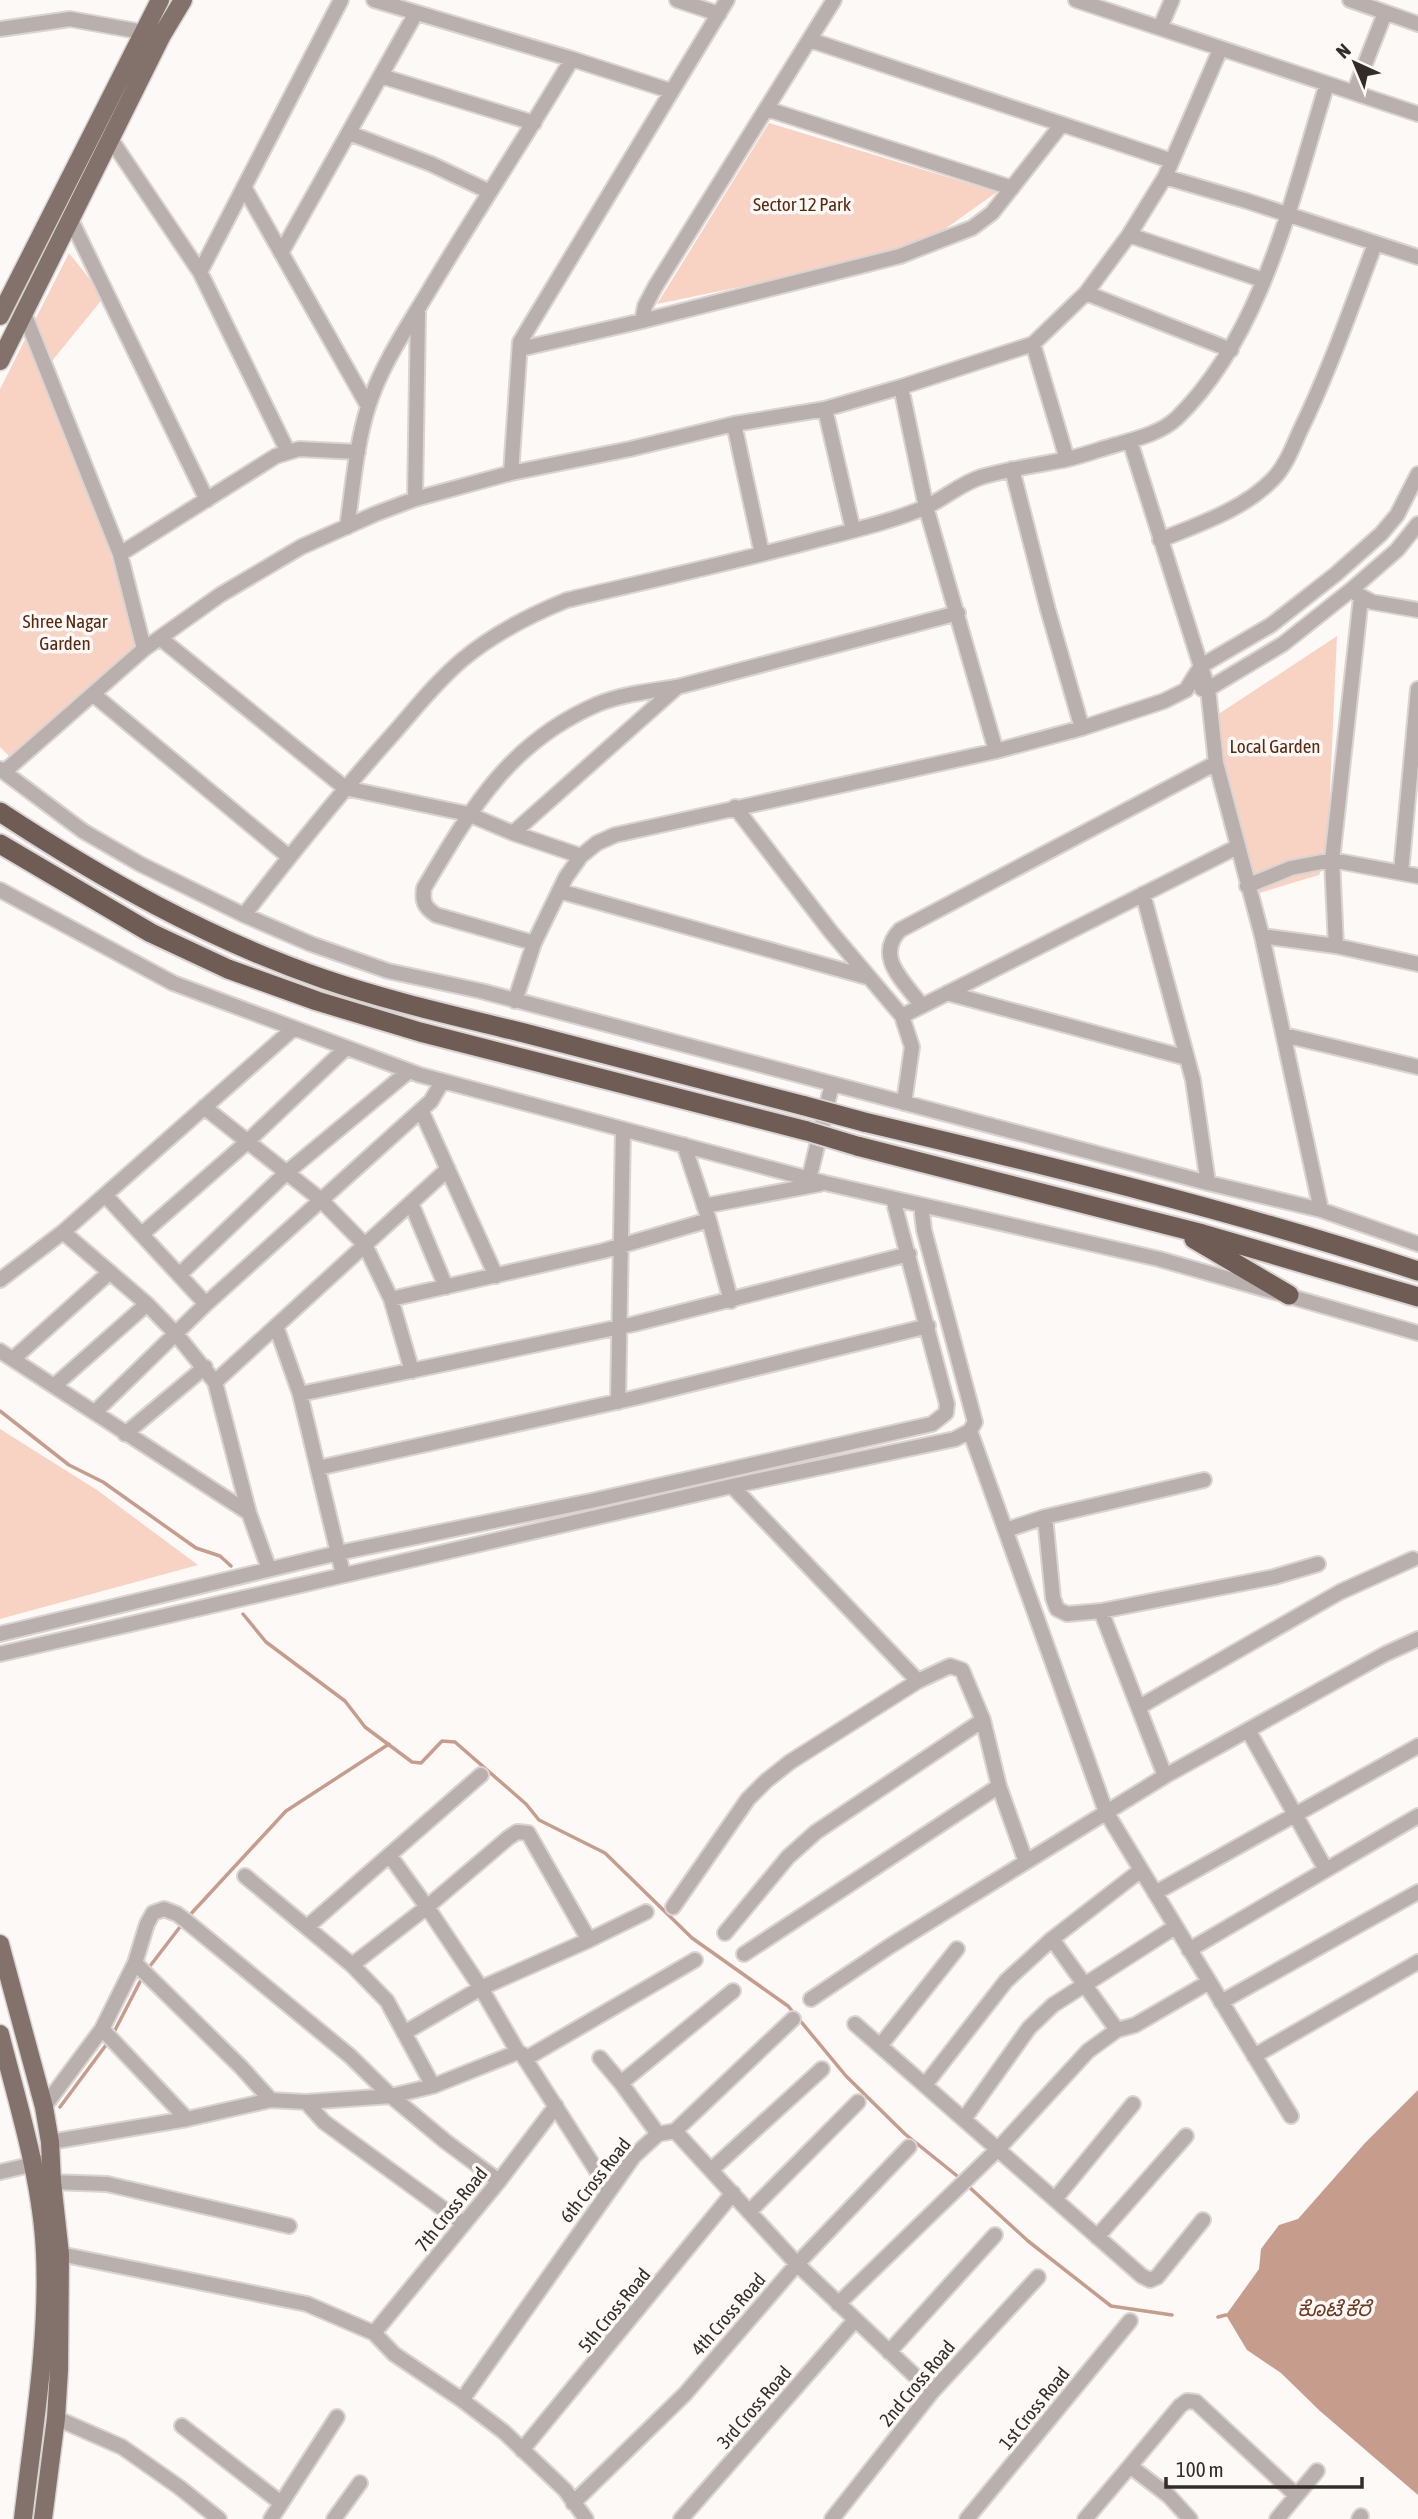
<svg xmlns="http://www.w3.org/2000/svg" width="1418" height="2519" viewBox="0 0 1418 2519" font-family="'Asap Condensed','Noto Sans Kannada',sans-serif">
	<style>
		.green { fill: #f8d3c4 }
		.water { fill: #c69d8d }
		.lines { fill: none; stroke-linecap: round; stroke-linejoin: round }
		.stream { stroke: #c69d8d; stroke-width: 3.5 }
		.minor-casing { stroke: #d9d4d2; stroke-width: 18 }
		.major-casing { stroke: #d9d4d2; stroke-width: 21 }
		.highway-casing { stroke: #d9d4d2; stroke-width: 23 }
		.minor { stroke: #b9afac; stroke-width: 14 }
		.major { stroke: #82726b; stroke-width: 18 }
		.highway { stroke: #6f5c55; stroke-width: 19 }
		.highway-bridge-casing { stroke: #d9d4d2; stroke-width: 23; stroke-linecap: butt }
		.highway-bridge { stroke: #6f5c55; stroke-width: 19 }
		.labels { text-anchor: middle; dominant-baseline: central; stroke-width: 7; stroke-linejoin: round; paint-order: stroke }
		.park-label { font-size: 19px; fill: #5b270f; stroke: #fdf9f7 }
		.street-label { font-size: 19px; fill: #342c29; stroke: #fdf9f7 }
		.water-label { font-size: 21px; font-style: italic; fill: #6d3720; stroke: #fdf9f7 }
	</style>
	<rect width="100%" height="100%" fill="#fdf9f7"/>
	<!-- green -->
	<path class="green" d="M 769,123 L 997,192 L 914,251 L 657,304 Z
		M 69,253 L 104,297 L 52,361 L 141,655 L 12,759 L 0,747 L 0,389 Z
		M 1337,636 L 1327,858 L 1319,875 L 1256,894 L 1211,719 Z
		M 0,1429 L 97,1490 L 198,1565 L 0,1619 Z"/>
	<!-- water -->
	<path class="water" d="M 1418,2090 L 1418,2495 L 1320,2411 L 1281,2373 L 1247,2350 L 1226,2315 L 1259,2269 L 1261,2249 L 1279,2225 L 1298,2219 L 1365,2143 Z"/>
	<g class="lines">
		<!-- stream -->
		<path class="stream" d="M 0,1411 L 69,1465 L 103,1482 L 196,1548 L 220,1556 L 231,1566
			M 243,1614 L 266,1642 L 345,1701 L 365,1727 L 412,1762 L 421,1763 L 442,1741 L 455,1742 L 526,1804 L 539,1820 L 605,1853 L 692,1938 L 788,2006 L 846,2076 L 905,2134 L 961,2179
			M 188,1917 L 286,1811 L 389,1744
			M 147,1970 L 183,1923
			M 113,2034 L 143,1976
			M 60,2107 L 109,2041
			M 968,2186 L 1028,2241 L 1111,2306 L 1172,2315
			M 1218,2317 L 1226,2315"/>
		<!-- minor casing -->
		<g class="minor-casing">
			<path id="minor" d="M 374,0 L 572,59
				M 677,0 L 719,14
				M 1076,0 L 1418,114
				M 1350,0 L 1418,24
				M 1160,28 L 1172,0
				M 0,29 L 70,19 L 154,34
				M 810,40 L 1172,161
				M 381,76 L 534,123
				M 1354,92 L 1385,13
				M 767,109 L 1012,188
				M 349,133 L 431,164 L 488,191
				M 110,138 L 200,272 L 288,452
				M 1165,177 L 1247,201 L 1418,257
				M 244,187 L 368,406
				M 70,218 L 207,500
				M 1129,235 L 1263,280
				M 281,253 L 416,13
				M 200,272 L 341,0
				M 1086,293 L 1231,350
				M 24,313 L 120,554 L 276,456 L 299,449 L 358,452
				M 642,321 L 645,306 L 655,287 L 834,0
				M 1033,344 L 1067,459
				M 520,349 L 642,321 L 900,256 L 972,228 L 992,213 L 1062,124
				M 901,387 L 926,507 L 996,751
				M 825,409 L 853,530
				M 734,424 L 762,554
				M 1130,441 L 1208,689 L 1216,763 L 1262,936 L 1321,1210
				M 1012,469 L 1048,610 L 1082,728
				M 511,473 L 520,342 L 727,0
				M 415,499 L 418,312
				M 347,527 C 353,487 356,445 368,407 C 381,365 408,326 430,289 C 476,212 526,137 572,59 L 671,91
				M 1160,540 C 1199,524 1243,510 1273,479 C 1285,467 1292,449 1299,433 C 1329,372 1351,308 1375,244
				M 120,554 L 144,649
				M 1355,593 L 1372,602 L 1418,610
				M 160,638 L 345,788 L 468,814 L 513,833 L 581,856
				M 1202,689 L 1208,689 L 1283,644 L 1351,590 L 1397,550 L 1418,524
				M 94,695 L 289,857
				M 0,769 L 83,831 L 140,864 L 244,915 L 311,944 L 388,971 L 481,991 L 1208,1183 L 1321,1210 L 1418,1244
				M 4,772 L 144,649 L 220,595 L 301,547 L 375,514 L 415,499 L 511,473 L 630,449 L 734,424 L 825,409 L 901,387 L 1033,344 L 1086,293 L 1129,235 L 1165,177 L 1220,50
				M 735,807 L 831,932 L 902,1016 L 912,1047 L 904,1103
				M 513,833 L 676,688
				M 1401,872 L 1418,689
				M 1247,886 L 1291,868 L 1332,860 L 1361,597
				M 0,890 L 173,983 L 420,1075 L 825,1183 L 1159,1259 L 1418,1333
				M 559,891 L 867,977
				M 1143,894 L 1193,1080 L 1208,1183
				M 244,915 C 292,853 341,792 393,734 C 415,709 436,682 462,660 C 493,634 530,615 567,600 C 648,581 729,563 809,542 C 846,532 891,522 926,507 C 945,498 960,484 981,477 C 1009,469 1036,465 1064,460 C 1081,456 1098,450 1115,445 C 1136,439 1161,433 1177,418 C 1264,333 1292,196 1327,84
				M 1262,936 L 1336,946 L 1418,964
				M 534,943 L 436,915 C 424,907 422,901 424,888 C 471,809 509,742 598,704 C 623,694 651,691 677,687 L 958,613
				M 1336,946 L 1332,860 L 1418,876
				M 947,993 L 1187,1058
				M 515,1001 L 534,943 L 566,877 L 581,856 L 597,843 L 615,835 L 996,751 L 1082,728 L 1164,701 L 1186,690 L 1201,666 L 1271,625 L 1336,574 L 1381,534 L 1397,515 L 1418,474
				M 922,1006 C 904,981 874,957 900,930 L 1216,763
				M 902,1016 L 1237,847
				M 1284,1035 L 1418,1067
				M 204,1107 L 320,1199 L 365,1245 L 391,1299 L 603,1251 L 709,1220
				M 421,1110 L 496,1276
				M 684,1145 L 709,1220 L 731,1301
				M 809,1179 L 832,1084
				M 105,1195 L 206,1304
				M 411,1203 L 446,1287
				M 704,1206 L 820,1184
				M 63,1232 L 147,1304 L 176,1334 L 215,1382 L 249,1513 L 269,1569
				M 142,1234 L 246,1143 L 345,1049
				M 179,1275 L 286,1173 L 409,1071
				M 0,1280 L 63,1232 L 293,1029
				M 391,1299 L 412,1371
				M 276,1326 L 300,1394
				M 0,1351 L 249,1513
				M 13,1359 L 110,1272
				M 215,1382 L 448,1169
				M 54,1386 L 147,1304
				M 618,1402 L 623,1129
				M 95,1412 L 206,1304 L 431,1101 L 442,1082
				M 970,1431 L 1106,1812 L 1291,2116
				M 125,1434 L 205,1367
				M 318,1468 L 634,1398 L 928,1326
				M 732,1486 L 918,1681
				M 1045,1517 L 1053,1598 L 1057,1609 L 1067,1614 L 1101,1611 L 1274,1577 L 1318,1564
				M 1006,1530 L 1045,1517 L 1204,1480
				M 343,1574 L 300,1394 L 634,1324 L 909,1254
				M 1101,1611 L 1165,1776
				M 0,1634 L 338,1553 L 591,1501 L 932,1424 L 946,1413 L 947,1404 L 893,1199
				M 0,1654 L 732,1486 L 955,1439 L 970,1431 L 975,1422 L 924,1230 L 921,1205
				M 1139,1707 L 1340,1592 L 1413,1559
				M 1248,1730 L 1326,1870
				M 390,1856 L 427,1907 L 352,1965 L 387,2001 L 433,2086
				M 245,1876 L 352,1965
				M 1155,1893 L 1418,1746
				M 673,1907 L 748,1799 L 766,1781 L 790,1762 L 918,1681 L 950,1666 L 962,1670 L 983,1720 L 999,1786 L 1026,1862
				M 307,1927 L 481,1775
				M 725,1933 L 788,1857 L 816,1832 L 983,1720
				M 1052,1939 L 1117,2030
				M 1189,1950 L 1418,1816
				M 744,1954 L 999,1786
				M 135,1963 L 241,2067 L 271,2100
				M 811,1999 L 890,1946 L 1165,1776 L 1385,1654 L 1418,1639
				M 1221,2002 L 1418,1892
				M 855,2024 L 1142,2276 L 1150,2280 L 1157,2277 L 1203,2220
				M 102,2029 L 187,2119
				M 404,2033 L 481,1988 L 589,1940 L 646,1912
				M 880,2046 L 957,1949
				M 518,2052 L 481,1988 L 427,1907 L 508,1838 L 517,1832 L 528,1833 L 589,1940
				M 1254,2056 L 1418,1962
				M 600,2058 L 621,2083 L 733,1991
				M 525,2059 L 695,1960
				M 621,2083 L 658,2134
				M 925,2085 L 1006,1981 L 1052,1939 L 1141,1870
				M 306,2102 L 324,2122 L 464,2224
				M 44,2107 L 102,2029 L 135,1963 L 147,1924 L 153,1913 L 164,1909 L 177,1914 L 185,1920 L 350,2056 L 391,2096 L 445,2141 L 499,2181
				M 964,2119 L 1029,2028 L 1053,2005 L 1175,1927
				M 675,2131 L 797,2264 L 932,2392
				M 50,2142 L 187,2119 L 271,2100 L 306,2102 L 391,2096 L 433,2086 L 518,2052 L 522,2054 L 609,2190
				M 711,2170 L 822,2069
				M 0,2172 L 43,2162
				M 52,2182 L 107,2184 L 289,2226
				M 1055,2199 L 1133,2104
				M 749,2212 L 858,2102
				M 1097,2237 L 1186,2136
				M 60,2254 L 307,2304 L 374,2333 L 394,2354 L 462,2400 L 504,2432 L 565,2490 L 586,2519
				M 838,2304 L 998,2149 L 1088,2051 L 1117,2030 L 1135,2025 L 1209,1982
				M 374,2333 L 499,2181 L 556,2106
				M 889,2352 L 995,2235
				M 462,2400 L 634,2156 L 658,2134 L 675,2131 L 793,2019
				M 56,2418 L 122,2447 L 179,2487 L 219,2519
				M 182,2426 L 281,2503
				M 522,2450 L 733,2193
				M 1130,2466 L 1180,2406 L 1187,2401 L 1196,2402 L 1296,2495
				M 573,2503 L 685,2394 L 797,2264 L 909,2147
				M 271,2519 L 337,2417
				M 334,2519 L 360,2483
				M 681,2519 L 855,2320
				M 832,2519 L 932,2392 L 1038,2277
				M 967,2519 L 1130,2321
				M 1085,2519 L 1130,2466 L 1169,2496 L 1190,2519
				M 1277,2519 L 1317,2471
				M 1359,2519 L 1361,2516"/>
		</g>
		<!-- major casing -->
		<g class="major-casing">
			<path id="major" d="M 0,316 L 160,0
				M 0,361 L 162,35 L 183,0
				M 0,1944 L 44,2107 L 50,2142 L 52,2182 L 60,2254 L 59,2370 L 56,2418 L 43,2519
				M 0,2034 C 18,2104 42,2181 45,2253 C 49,2342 33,2431 23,2519"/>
		</g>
		<!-- highway casing -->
		<g class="highway-casing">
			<path id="highway" d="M 0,812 C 102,879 208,939 324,979 C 391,1002 460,1017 528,1034 C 621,1058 713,1082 805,1106
				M 0,844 L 151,933 L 228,969 L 317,1001 L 420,1032 L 807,1131
				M 864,1122 C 1050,1166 1236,1211 1418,1271
				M 857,1146 L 1203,1234 L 1418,1297
				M 1194,1239 L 1289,1295"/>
		</g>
		<!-- minor -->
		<use href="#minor" class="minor"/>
		<!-- major -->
		<use href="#major" class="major"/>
		<!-- highway -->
		<use href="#highway" class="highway"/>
		<!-- highway-bridge casing -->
		<g class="highway-bridge-casing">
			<path id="highway-bridge" d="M 805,1106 L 864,1122
				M 807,1131 L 857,1146"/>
		</g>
		<!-- highway-bridge -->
		<use href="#highway-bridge" class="highway-bridge"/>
	</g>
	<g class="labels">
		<!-- park labels -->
		<g class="park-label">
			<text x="802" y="204">Sector 12 Park</text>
			<text x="65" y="621">Shree Nagar<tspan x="65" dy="22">Garden</tspan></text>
			<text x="1275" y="746">Local Garden</text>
		</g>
		<!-- street labels -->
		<g class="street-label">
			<text transform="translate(595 2180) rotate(-52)">6th Cross Road</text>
			<text transform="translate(451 2209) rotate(-51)">7th Cross Road</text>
			<text transform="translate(614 2310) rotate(-51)">5th Cross Road</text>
			<text transform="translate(728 2314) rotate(-49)">4th Cross Road</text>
			<text transform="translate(917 2383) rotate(-50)">2nd Cross Road</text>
			<text transform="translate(754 2407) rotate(-49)">3rd Cross Road</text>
			<text transform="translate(1034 2408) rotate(-51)">1st Cross Road</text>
		</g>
		<!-- water labels -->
		<g class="water-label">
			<text x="1334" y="2308">ಕೊಟೆ ಕೆರೆ</text>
		</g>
	</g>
	<!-- north arrow -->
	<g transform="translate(1355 63) rotate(316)" stroke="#fdf9f7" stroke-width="5" paint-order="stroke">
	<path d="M0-5L12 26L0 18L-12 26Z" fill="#342c29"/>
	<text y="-10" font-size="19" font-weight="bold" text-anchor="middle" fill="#342c29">N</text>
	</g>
	<!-- scale -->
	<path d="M1166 2477v10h196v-10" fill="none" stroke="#342c29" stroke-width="3.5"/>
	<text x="1176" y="2477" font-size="21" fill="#342c29" stroke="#fdf9f7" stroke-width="5" paint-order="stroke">100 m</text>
</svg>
